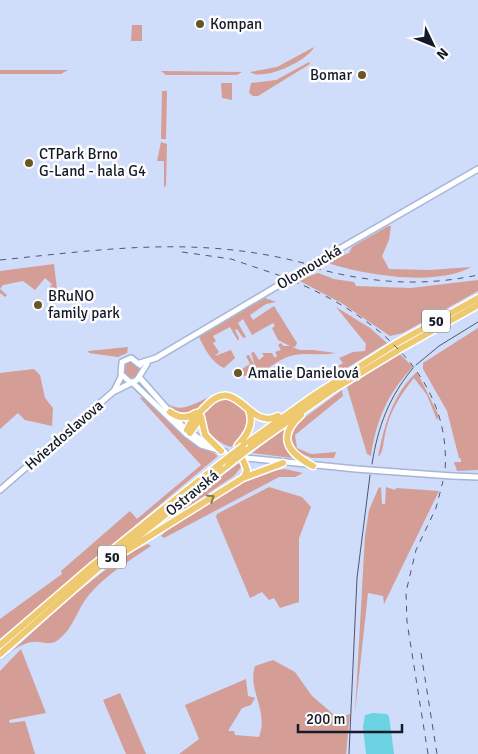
<svg xmlns="http://www.w3.org/2000/svg" width="478" height="754" viewBox="0 0 478 754" font-family="Signika,sans-serif">
	<style>
		.green { fill: #d49e97 }
		.water { fill: #6bd3e1 }
		.lines { fill: none; stroke-linecap: round; stroke-linejoin: round }
		.secondary-casing { stroke: #a5b5d9; stroke-width: 8 }
		.highway-casing { stroke: #fff; stroke-width: 9 }
		.secondary { stroke: #fff; stroke-width: 5 }
		.highway { stroke: #eec970; stroke-width: 6 }
		.tram { stroke: #50576a; stroke-width: 1 }
		.rail { stroke: #50576a; stroke-width: 1; stroke-dasharray: 6 6; stroke-linecap: butt }
		.secondary-bridge-casing { stroke: #a5b5d9; stroke-width: 8; stroke-linecap: butt }
		.highway-bridge-casing { stroke: #fff; stroke-width: 9; stroke-linecap: butt }
		.secondary-bridge { stroke: #fff; stroke-width: 5 }
		.highway-bridge { stroke: #eec970; stroke-width: 6 }
		.oneway { stroke: #8c7a50 }
		.poi-dot { fill: #6a5625; stroke: #fdfdfd; stroke-width: 2 }
		.labels { text-anchor: middle; dominant-baseline: central; stroke-width: 5; stroke-linejoin: round; paint-order: stroke }
		.shield { fill: #fdfdfd; stroke: #5b5e68; stroke-width: 1 }
		.shield-label { font-size: 14px; font-weight: bold; fill: #151a28 }
		.poi-label { font-size: 15px; fill: #151a28; stroke: #fdfdfd; text-anchor: start }
		.street-label { font-size: 15px; fill: #151a28; stroke: #fdfdfd }
	</style>
	<rect width="100%" height="100%" fill="#cfdcfa"/>
	<!-- green -->
	<path class="green" d="M 132,25 L 142,25 L 142,41 L 131,41 Z
		M 314,47 C 309,60 263,82 250,72 L 277,67 Z
		M 309,62 L 310,64 L 258,96 L 253,96 L 249,93 L 251,83 L 276,80 Z
		M 0,70 L 68,70 L 61,74 L 0,74 Z
		M 161,71 L 242,72 L 237,75 L 166,75 Z
		M 221,83 L 232,83 L 232,100 L 222,98 Z
		M 162,91 L 167,91 L 166,139 L 161,139 Z
		M 161,142 L 167,144 L 166,185 L 164,188 L 164,161 L 157,161 Z
		M 388,226 L 391,226 L 389,240 L 382,256 L 389,269 L 430,270 L 471,267 C 435,287 363,275 325,262 L 349,253 L 352,247 Z
		M 54,264 L 57,289 L 49,288 L 52,284 L 45,278 L 35,290 L 23,281 L 3,285 L 0,289 L 7,295 L 5,297 L 0,293 L 0,271 Z
		M 318,273 L 334,279 L 354,282 L 356,286 L 411,288 L 478,280 L 478,291 L 403,333 L 390,336 L 343,304 L 298,280 Z
		M 265,298 L 276,302 L 266,304 L 250,315 L 253,320 L 274,306 L 297,343 L 295,347 L 292,347 L 300,350 L 314,350 L 335,353 C 318,357 302,350 285,358 C 270,365 259,377 242,376 L 242,369 L 250,364 L 246,356 L 249,355 L 255,366 L 251,353 L 254,352 L 259,360 L 264,356 L 262,353 L 272,353 L 275,358 L 277,356 L 275,352 L 281,350 L 278,345 L 281,343 L 283,346 L 290,346 L 278,340 L 272,328 L 275,326 L 273,323 L 252,335 L 243,319 L 238,323 L 246,337 L 243,338 L 237,329 L 235,330 L 239,338 L 238,341 L 230,327 L 213,336 L 216,341 L 213,343 L 219,352 L 215,356 L 231,350 L 235,358 L 224,368 C 212,363 204,348 199,337 Z
		M 336,307 L 370,328 L 387,343 L 342,371 L 338,366 L 343,363 L 339,358 L 353,352 L 365,351 L 366,344 Z
		M 478,328 L 478,470 L 457,471 L 454,462 L 461,462 L 461,459 L 459,458 L 447,411 L 423,369 L 423,363 Z
		M 128,347 L 127,353 L 118,357 L 89,353 L 88,351 Z
		M 400,354 L 413,367 C 388,392 376,421 371,456 L 367,454 L 347,387 Z
		M123 370a8 8 0 1 1 16 0a8 8 0 1 1-16 0Z
		M 34,369 L 40,375 L 45,398 L 53,408 L 52,426 L 25,420 L 18,413 L 0,429 L 0,373 Z
		M 417,372 L 439,416 L 437,420 L 427,395 L 414,378 C 400,395 389,413 385,435 C 383,442 384,452 378,457 C 384,426 393,393 417,372 Z
		M 342,390 L 343,396 L 295,435 L 297,448 L 311,454 L 336,452 L 334,458 L 312,458 L 297,452 L 291,439 L 296,424 Z
		M 217,394 L 193,412 L 177,413 L 168,403 C 181,416 203,398 217,394 Z
		M 144,397 L 176,428 L 218,456 L 0,639 L 0,619 L 62,574 L 61,571 L 130,511 L 137,519 L 201,465 L 140,398 Z
		M 229,398 L 247,410 L 249,426 L 231,447 C 201,438 190,401 229,398 Z
		M 287,426 L 285,443 L 292,458 L 252,453 Z
		M 239,463 L 242,466 L 234,476 L 183,510 L 176,511 Z
		M 285,469 L 303,473 L 295,477 L 279,477 L 164,538 L 161,536 C 178,518 242,480 266,473 C 272,471 279,470 285,469 Z
		M 269,487 L 302,497 L 311,507 L 299,538 L 299,602 L 280,608 L 274,598 L 269,600 L 262,592 L 250,598 L 216,517 L 217,514 Z
		M 379,487 L 381,488 L 382,504 L 385,504 L 386,487 L 395,490 L 396,488 L 439,491 L 384,604 L 383,596 L 368,593 L 355,713 L 365,536 L 369,510 Z
		M 148,544 L 151,546 C 129,561 105,575 88,596 C 77,610 73,629 58,640 C 49,647 41,640 32,642 C 19,644 9,653 0,662 L 71,597 L 123,556 Z
		M 21,649 L 46,713 L 9,720 L 10,723 L 25,721 L 35,754 L 0,754 L 0,671 Z
		M 273,660 L 295,672 L 312,696 L 333,714 L 333,720 L 350,714 L 346,754 L 179,754 L 199,739 L 185,705 L 246,679 L 248,696 L 255,698 L 251,705 L 242,708 L 228,731 L 234,731 L 235,735 L 259,737 C 269,710 247,690 255,666 Z
		M 120,693 L 146,754 L 126,754 L 103,700 Z"/>
	<!-- water -->
	<path class="water" d="M 373,713 L 386,714 L 389,716 L 394,754 L 366,754 L 363,727 L 365,715 Z"/>
	<g class="lines">
		<!-- secondary casing -->
		<g class="secondary-casing">
			<path id="secondary" d="M 315,263 L 478,169
				M 140,363 L 156,358 L 279,285
				M 139,377 L 183,427 L 207,444
				M 130,382 L 121,374 L 122,362 L 131,358 L 140,365
				M 132,382 L 186,434 L 201,445 L 225,452
				M 115,391 L 137,380 L 147,364
				M 246,458 L 356,469
				M 383,471 L 438,475
				M 453,476 L 478,477
				M 0,490 L 114,391 L 122,375"/>
		</g>
		<!-- highway casing -->
		<g class="highway-casing">
			<path id="highway" d="M 395,344 L 478,298
				M 400,349 L 478,305
				M 170,412 C 178,418 187,419 196,413
				M 301,415 C 276,437 288,453 313,466
				M 201,417 L 205,435 L 221,451
				M 187,430 C 190,421 197,415 204,408 C 237,370 248,432 278,416
				M 190,433 L 201,417
				M 238,445 C 248,434 254,424 249,410
				M 243,446 L 316,394 L 392,346
				M 250,448 L 331,391 L 397,351
				M 243,460 L 247,470 L 244,477
				M 121,554 L 243,478 L 283,463
				M 0,645 L 92,566 L 221,463
				M 0,654 L 96,570 L 228,465"/>
		</g>
		<!-- secondary -->
		<use href="#secondary" class="secondary"/>
		<!-- highway -->
		<use href="#highway" class="highway"/>
		<!-- tram -->
		<path class="tram" d="M 416,365 L 439,346 L 478,322
			M 372,464 C 378,426 389,397 413,368
			M 349,754 L 357,578 L 370,475"/>
		<!-- rail -->
		<path class="rail" d="M 182,252 L 231,259 L 284,277
			M 0,260 C 107,249 200,235 307,264
			M 315,268 C 370,283 422,287 478,275
			M 293,281 C 373,314 452,376 445,471
			M 421,653 L 437,754
			M 428,754 L 407,622 L 406,592 L 416,550 L 436,508 L 443,481"/>
		<!-- secondary-bridge casing -->
		<g class="secondary-bridge-casing">
			<path id="secondary-bridge" d="M 305,269 L 315,263
				M 279,285 L 297,274
				M 356,469 L 383,471
				M 438,475 L 453,476"/>
		</g>
		<!-- highway-bridge casing -->
		<g class="highway-bridge-casing">
			<path id="highway-bridge" d="M 221,463 L 243,446
				M 228,465 L 250,448"/>
		</g>
		<!-- secondary-bridge -->
		<use href="#secondary-bridge" class="secondary-bridge"/>
		<!-- highway-bridge -->
		<use href="#highway-bridge" class="highway-bridge"/>
	</g>
	<!-- one-way arrows -->
	<defs><path id="oneway-chevron" d="M-2-3.5L2.5 0L-2 3.5" fill="none" stroke-width="1.6" stroke-linecap="round" stroke-linejoin="round" transform="scale(1.25)"/></defs>
	<use class="oneway" href="#oneway-chevron" transform="translate(211 498) rotate(-32)"/>
	<!-- markers -->
	<g class="poi-dot">
		<circle cx="200" cy="24" r="5"/>
		<circle cx="362" cy="75" r="5"/>
		<circle cx="29" cy="163" r="5"/>
		<circle cx="38" cy="305" r="5"/>
		<circle cx="238" cy="373" r="5"/>
	</g>
	<g class="labels">
		<!-- shield labels -->
		<g class="shield">
			<rect x="422" y="309.5" width="28" height="23" rx="4"/>
			<rect x="98" y="545.5" width="28" height="23" rx="4"/>
		</g>
		<g class="shield-label">
			<text x="436" y="321">50</text>
			<text x="112" y="557">50</text>
		</g>
		<!-- poi labels -->
		<g class="poi-label">
			<text x="210" y="24">Kompan</text>
			<text x="352" y="75" text-anchor="end">Bomar</text>
			<text x="39" y="154">CTPark Brno<tspan x="39" dy="17">G-Land - hala G4</tspan></text>
			<text x="48" y="296">BRuNO<tspan x="48" dy="17">family park</tspan></text>
			<text x="248" y="373">Amalie Danielová</text>
		</g>
		<!-- street labels -->
		<g class="street-label">
			<text transform="translate(309 267) rotate(-31)">Olomoucká</text>
			<text transform="translate(64 435) rotate(-41)">Hviezdoslavova</text>
			<text transform="translate(192 493) rotate(-39)">Ostravská</text>
		</g>
	</g>
	<!-- north arrow -->
	<g transform="translate(433 45) rotate(133)" stroke="#fdfdfd" stroke-width="4" paint-order="stroke">
	<path d="M0-4L9 19L0 12L-9 19Z" fill="#151a28"/>
	<text y="-8" font-size="14" font-weight="bold" text-anchor="middle" fill="#151a28">N</text>
	</g>
	<!-- scale -->
	<path d="M298 724v8h104v-8" fill="none" stroke="#151a28" stroke-width="2.5"/>
	<text x="306" y="724" font-size="15" fill="#151a28" stroke="#fdfdfd" stroke-width="4" paint-order="stroke">200 m</text>
</svg>
